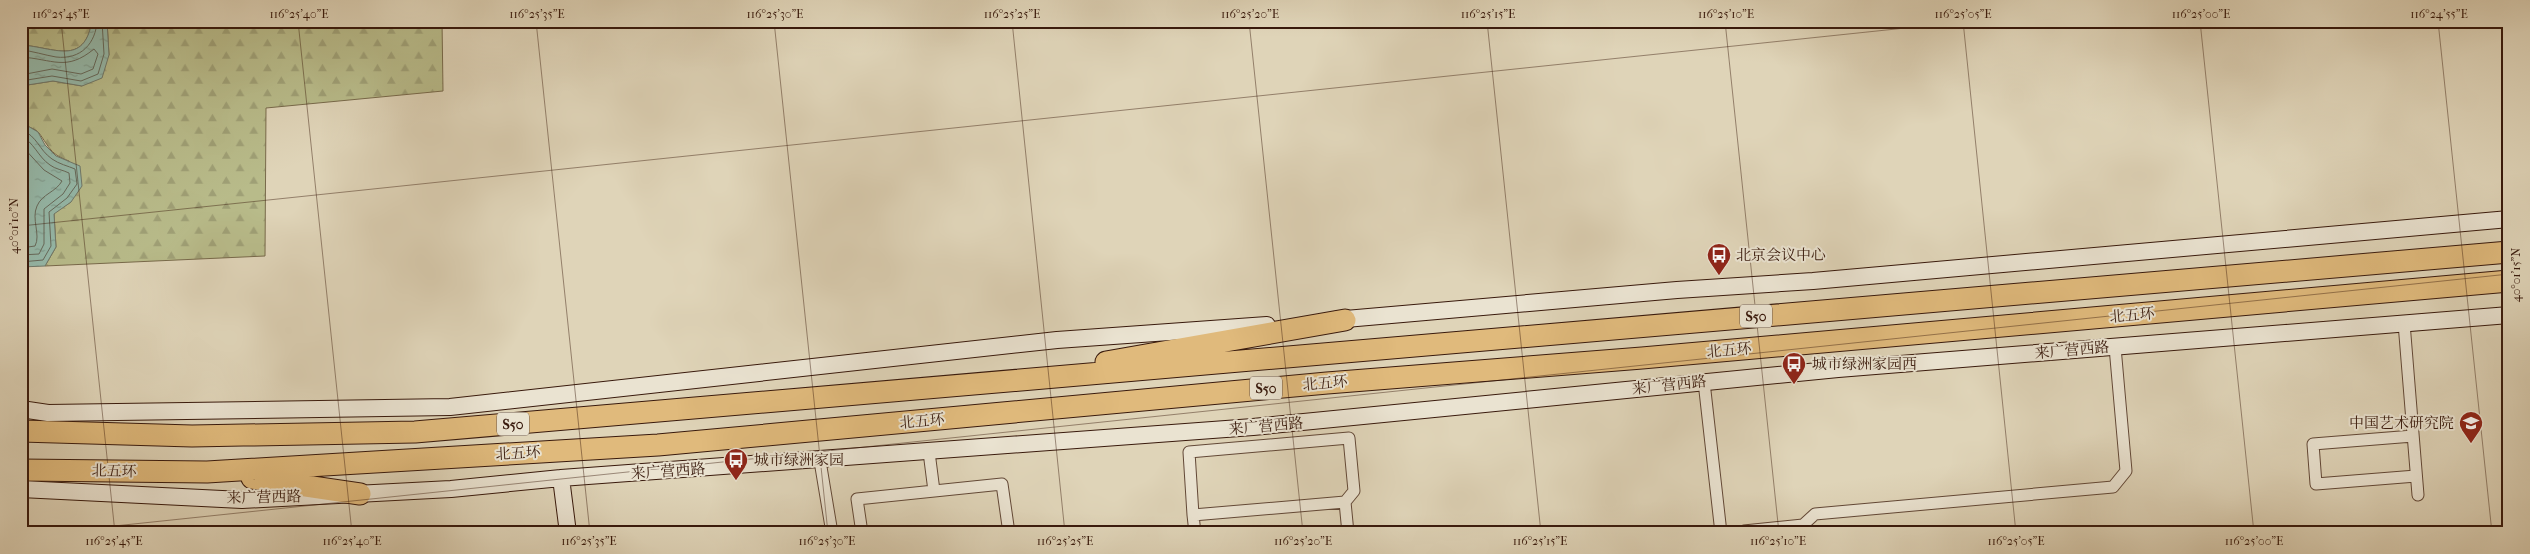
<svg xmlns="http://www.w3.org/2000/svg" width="2530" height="554" viewBox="0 0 2530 554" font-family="'IM FELL French Canon','Noto Serif SC',serif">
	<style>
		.forest { fill: url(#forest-firs); stroke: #786a4b }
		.water { fill: url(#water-ripples); stroke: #70796b }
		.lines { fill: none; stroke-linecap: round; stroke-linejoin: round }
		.shore { stroke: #66695b; stroke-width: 1 }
		.street-casing { stroke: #624837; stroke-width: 13 }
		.secondary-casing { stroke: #38190c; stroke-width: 18 }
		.highway-casing { stroke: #38190c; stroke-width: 23 }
		.street { stroke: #eae3d1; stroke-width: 11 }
		.secondary { stroke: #eae3d1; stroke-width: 16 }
		.highway { stroke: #e0ba7c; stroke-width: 21 }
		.ticks { fill: none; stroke: #38190c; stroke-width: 1; stroke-opacity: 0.45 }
		.labels { text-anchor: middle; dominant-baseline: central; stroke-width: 4; stroke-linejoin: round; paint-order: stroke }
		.shield { fill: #eae3d1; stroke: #6d5647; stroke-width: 1 }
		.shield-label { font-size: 14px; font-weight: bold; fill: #38190c }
		.poi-label { font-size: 15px; fill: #38190c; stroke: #eae3d1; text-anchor: start }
		.street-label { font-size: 15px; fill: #38190c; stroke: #eae3d1 }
		.neatline { fill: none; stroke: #38190c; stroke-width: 2 }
		.ticks-label { font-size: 12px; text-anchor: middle; fill: #38190c }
	</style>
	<defs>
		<pattern id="forest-firs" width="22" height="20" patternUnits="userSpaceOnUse" patternTransform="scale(1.25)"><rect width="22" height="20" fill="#b8bb8a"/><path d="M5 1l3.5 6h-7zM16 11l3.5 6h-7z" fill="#9fa076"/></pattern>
		<pattern id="water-ripples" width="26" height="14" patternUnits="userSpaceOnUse" patternTransform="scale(1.25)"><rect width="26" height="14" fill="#95b9aa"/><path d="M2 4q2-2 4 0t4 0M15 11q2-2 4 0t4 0" fill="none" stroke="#819e91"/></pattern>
	</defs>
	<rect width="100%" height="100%" fill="#dfd4b8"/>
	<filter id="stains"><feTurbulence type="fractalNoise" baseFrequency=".004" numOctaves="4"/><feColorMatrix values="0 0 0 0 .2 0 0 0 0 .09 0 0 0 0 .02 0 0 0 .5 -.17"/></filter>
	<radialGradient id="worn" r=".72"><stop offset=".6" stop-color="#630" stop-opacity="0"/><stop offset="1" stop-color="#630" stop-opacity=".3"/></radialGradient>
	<!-- forest -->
	<path class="forest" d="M 21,21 L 92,21 C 84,67 54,47 21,45 Z
		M 107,21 L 442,21 L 443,91 L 266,108 L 265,256 L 45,266 L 56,247 L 54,213 L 71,202 L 69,161 C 50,154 50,148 39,133 C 35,128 26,127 21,122 L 21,86 L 53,81 L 82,86 L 109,55 Z"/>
	<!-- water -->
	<path class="water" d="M 92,21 L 107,21 L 109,55 L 102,78 L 82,86 L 53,81 L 21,86 L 21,45 C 54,47 84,67 92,21 Z
		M 21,122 L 38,132 L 45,145 L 56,156 L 80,166 L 82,186 L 71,202 L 54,214 L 56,247 L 45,266 L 21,267 Z"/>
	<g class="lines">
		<!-- shore -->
		<path class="shore" d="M 21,50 C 33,51 44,55 56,57 C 81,60 96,43 97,21
			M 21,57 C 53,59 66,72 94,49 L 98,54 L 93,69 L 81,74 L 52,69 L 21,75
			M 21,81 L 52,76 L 81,81 L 98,74 L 104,54 L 102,21
			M 21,129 C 39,138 38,149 52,159 C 59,164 68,166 75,169 L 77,184 L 67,198 L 49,212 L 51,246 L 43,260 L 21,262
			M 21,136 C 34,142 38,157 50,165 C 55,169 63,170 69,173 L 70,183 L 63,194 L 44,209 L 44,244 L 39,254 L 21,255
			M 21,145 L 44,170 L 62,181 C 56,192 42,194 37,206 C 31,219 41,235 35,246 L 21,248"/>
		<!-- street casing -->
		<g class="street-casing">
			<path id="street" d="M 2404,323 L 2418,495
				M 1704,382 L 1721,533
				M 2413,436 L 2313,444 L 2316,484 L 2416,476
				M 929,452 L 934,491
				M 820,461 L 832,533
				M 1193,515 L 1189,452 L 1349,438 L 1354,491 L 1345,502
				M 862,533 L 857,499 L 1002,484 L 1009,533
				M 1195,533 L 1193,515 L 1345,502 L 1348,533
				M 1744,533 L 1744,531 L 1803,525 L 1815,514 L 2113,487 L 2126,471 L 2115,347"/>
		</g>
		<!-- secondary casing -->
		<g class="secondary-casing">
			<path id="secondary" d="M 1334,320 L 1677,290 L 1813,281 L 2509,219
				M 21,409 L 48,413 L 450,407 L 1057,340 L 1267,325
				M 561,478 L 568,533
				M 21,489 L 242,500 L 451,489 L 561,478 L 1253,427 L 1838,369 L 2509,315"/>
		</g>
		<!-- highway casing -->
		<g class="highway-casing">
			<path id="highway" d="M 1106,362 L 1345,320
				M 21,431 L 192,436 L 415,432 L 2509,252
				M 21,470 L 207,472 L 658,445 L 1327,383 L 1642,358 L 2509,281
				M 252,478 L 360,494"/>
		</g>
		<!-- street -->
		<use href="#street" class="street"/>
		<!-- secondary -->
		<use href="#secondary" class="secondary"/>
		<!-- highway -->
		<use href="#highway" class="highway"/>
	</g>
	<!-- ticks -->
	<path class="ticks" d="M 61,21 L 115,533M 298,21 L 352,533M 536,21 L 590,533M 774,21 L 828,533M 1012,21 L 1065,533M 1249,21 L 1303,533M 1487,21 L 1541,533M 1725,21 L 1779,533M 1963,21 L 2016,533M 2200,21 L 2254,533M 2438,21 L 2492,533M 21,226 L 1972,21M 48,533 L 2509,274"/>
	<!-- icons -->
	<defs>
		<g id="bus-pin" transform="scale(1.25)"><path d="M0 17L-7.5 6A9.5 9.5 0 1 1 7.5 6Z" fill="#8f2418" stroke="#eae3d1"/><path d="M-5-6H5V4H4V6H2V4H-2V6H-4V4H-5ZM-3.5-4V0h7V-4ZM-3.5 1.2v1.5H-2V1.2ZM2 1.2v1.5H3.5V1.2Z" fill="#fff"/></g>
		<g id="university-pin" transform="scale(1.25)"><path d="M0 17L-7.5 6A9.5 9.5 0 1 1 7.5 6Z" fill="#8f2418" stroke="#eae3d1"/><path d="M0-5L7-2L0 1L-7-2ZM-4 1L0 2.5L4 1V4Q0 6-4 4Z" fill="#fff"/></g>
	</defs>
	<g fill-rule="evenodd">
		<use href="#bus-pin" x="1719" y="255"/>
		<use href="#bus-pin" x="1794" y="364"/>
		<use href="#university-pin" x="2471" y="423"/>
		<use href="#bus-pin" x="736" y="460"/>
	</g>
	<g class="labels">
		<!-- shield labels -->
		<g class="shield">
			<rect x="1740" y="304.5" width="32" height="23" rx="4"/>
			<rect x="1250" y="376.5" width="32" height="23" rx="4"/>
			<rect x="497" y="412.5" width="32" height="23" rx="4"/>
		</g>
		<g class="shield-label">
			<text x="1756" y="316">S50</text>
			<text x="1266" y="388">S50</text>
			<text x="513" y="424">S50</text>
		</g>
		<!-- poi labels -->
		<g class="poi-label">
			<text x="1736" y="255">北京会议中心</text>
			<text x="1812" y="364">城市绿洲家园西</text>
			<text x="2454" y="423" text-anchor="end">中国艺术研究院</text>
			<text x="754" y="460">城市绿洲家园</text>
		</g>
		<!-- street labels -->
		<g class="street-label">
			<text transform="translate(2132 315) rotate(-5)">北五环</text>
			<text transform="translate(1729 350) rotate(-5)">北五环</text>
			<text transform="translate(2072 350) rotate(-5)">来广营西路</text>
			<text transform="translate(1325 383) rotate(-5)">北五环</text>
			<text transform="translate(1669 385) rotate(-6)">来广营西路</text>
			<text transform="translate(922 421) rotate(-5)">北五环</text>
			<text transform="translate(1266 426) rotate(-5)">来广营西路</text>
			<text transform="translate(518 453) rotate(-3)">北五环</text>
			<text transform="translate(114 471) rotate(1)">北五环</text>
			<text transform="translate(668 471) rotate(-4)">来广营西路</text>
			<text transform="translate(264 497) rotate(-1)">来广营西路</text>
		</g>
	</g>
	<!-- margin -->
	<rect width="2530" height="554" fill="none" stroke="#dfd4b8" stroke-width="55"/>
	<rect x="28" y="28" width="2474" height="498" class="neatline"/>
	<g class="ticks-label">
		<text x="61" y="18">116°25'45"E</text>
		<text x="299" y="18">116°25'40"E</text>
		<text x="537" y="18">116°25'35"E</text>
		<text x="775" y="18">116°25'30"E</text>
		<text x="1012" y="18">116°25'25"E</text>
		<text x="1250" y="18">116°25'20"E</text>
		<text x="1488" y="18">116°25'15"E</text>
		<text x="1726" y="18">116°25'10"E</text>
		<text x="1963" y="18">116°25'05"E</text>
		<text x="2201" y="18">116°25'00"E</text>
		<text x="2439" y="18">116°24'55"E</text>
		<text transform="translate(14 226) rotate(-90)" y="4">40°01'10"N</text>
		<text transform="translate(2516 275) rotate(-90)" y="4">40°01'15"N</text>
		<text x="114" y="545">116°25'45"E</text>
		<text x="352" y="545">116°25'40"E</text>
		<text x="589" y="545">116°25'35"E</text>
		<text x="827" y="545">116°25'30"E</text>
		<text x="1065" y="545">116°25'25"E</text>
		<text x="1303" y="545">116°25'20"E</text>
		<text x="1540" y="545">116°25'15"E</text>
		<text x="1778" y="545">116°25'10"E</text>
		<text x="2016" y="545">116°25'05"E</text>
		<text x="2254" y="545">116°25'00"E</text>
	</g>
	<rect width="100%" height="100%" filter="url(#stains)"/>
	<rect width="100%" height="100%" fill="url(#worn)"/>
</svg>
